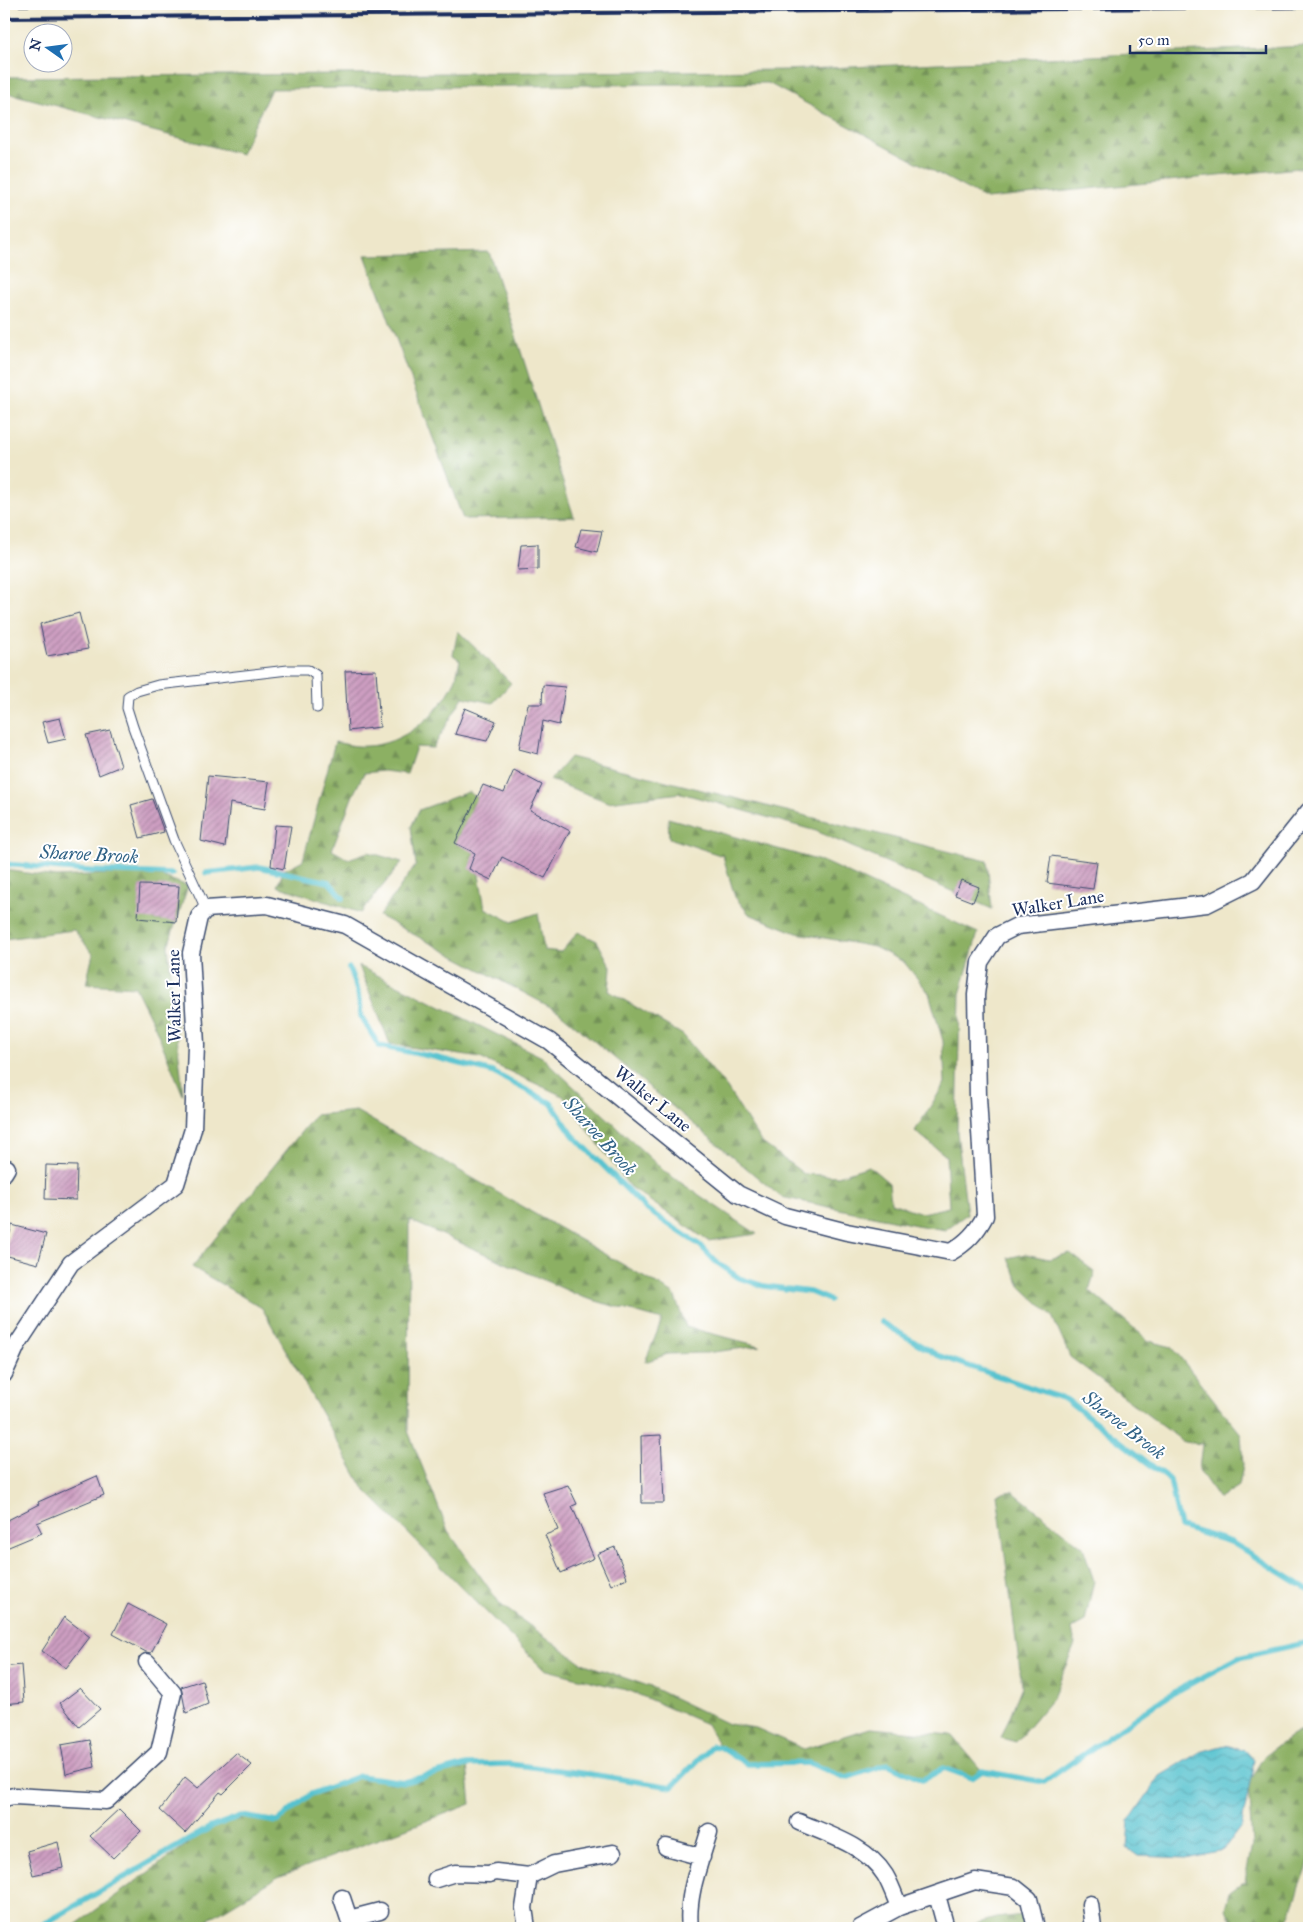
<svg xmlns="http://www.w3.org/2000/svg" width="1313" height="1932" viewBox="0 0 1313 1932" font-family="'IM FELL Great Primer',serif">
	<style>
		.forest { fill: url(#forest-firs); stroke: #547061 }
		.water { fill: url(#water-waves); stroke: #387896 }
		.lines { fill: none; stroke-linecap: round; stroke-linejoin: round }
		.stream { stroke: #56c2cf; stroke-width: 5.5 }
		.building { fill: url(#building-hatch) }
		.service-casing { stroke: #3b4b6e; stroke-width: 11 }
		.minor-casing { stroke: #3b4b6e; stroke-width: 19 }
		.service { stroke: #fff; stroke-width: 9 }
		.minor { stroke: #fff; stroke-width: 16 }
		.rail { stroke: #1b2f5e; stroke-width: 4 }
		.labels { text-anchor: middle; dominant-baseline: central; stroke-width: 4; stroke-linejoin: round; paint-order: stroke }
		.street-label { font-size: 18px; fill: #1b2f5e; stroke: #fff }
		.water-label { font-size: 19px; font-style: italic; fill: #306286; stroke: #fff }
	</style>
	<defs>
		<pattern id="forest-firs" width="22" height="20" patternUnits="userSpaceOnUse" patternTransform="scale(1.25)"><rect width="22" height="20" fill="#8cb064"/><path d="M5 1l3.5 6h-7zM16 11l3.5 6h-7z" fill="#729056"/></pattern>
		<pattern id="water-waves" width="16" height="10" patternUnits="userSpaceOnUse" patternTransform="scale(1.25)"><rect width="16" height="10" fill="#56c2cf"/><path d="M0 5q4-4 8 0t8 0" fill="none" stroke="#469eab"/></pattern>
		<pattern id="building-hatch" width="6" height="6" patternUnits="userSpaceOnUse" patternTransform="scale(1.25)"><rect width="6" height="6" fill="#cd9ec1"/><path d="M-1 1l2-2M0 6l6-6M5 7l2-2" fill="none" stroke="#a681a0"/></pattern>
	</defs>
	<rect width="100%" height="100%" fill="#fff"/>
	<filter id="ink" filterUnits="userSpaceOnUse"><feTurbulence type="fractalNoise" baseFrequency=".02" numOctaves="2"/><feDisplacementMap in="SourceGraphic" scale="10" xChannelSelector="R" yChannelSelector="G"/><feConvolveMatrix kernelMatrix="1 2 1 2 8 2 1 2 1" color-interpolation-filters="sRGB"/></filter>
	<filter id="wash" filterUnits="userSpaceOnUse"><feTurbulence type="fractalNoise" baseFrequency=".0096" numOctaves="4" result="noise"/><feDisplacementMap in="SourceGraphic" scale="20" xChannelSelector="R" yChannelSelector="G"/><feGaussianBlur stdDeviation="1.12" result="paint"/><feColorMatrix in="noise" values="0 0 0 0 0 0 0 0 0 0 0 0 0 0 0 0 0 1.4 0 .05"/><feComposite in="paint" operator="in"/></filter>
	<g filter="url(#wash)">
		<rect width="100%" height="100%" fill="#eee7ca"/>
		<!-- forest -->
		<path class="forest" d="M 1309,46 L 1309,167 L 986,199 L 768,83 L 271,89 L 241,154 L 4,92 L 4,77 L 785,70 Z
			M 489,252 L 574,517 L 463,519 L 365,255 Z
			M 458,631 L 511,683 L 493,703 L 463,697 L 433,748 L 416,747 L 407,774 L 384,771 L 364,773 L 353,795 L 332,850 L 348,859 L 368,852 L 402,862 L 361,913 L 277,886 L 284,870 L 303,860 L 335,742 C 345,744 356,747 366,746 C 402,745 438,716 454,683 C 457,676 458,667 460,660 L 453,655 Z
			M 570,757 L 987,861 L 992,909 L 816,831 L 681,793 L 608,802 L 550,780 Z
			M 468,792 L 480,799 L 457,838 L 474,847 L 485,908 L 512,922 L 538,913 L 544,950 L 561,952 L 578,932 L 597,941 L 611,967 L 609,991 L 683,1035 L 727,1088 L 761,1142 L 804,1174 L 838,1176 L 869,1166 L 889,1183 L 891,1203 L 922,1213 L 949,1207 L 946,1156 L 915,1131 L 945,1083 L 943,1041 L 929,993 L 904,962 L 874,947 L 797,933 L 749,914 L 735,897 L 723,856 L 669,838 L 668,818 L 824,862 L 978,933 L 960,994 L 957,1132 L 967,1214 L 945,1230 L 916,1225 L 781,1197 L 558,1011 L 379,916 L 416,865 L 411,827 L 419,810 Z
			M 4,870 L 57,877 L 125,873 L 161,876 L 188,886 L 168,946 L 183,1095 L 155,1027 L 135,987 L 86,984 L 93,954 L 74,930 L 4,939 Z
			M 359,966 L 542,1057 L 665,1172 L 757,1234 L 708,1241 L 630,1187 L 563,1096 L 480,1058 L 390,1044 Z
			M 356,1111 L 674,1294 L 686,1327 L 760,1346 L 706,1353 L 668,1354 L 645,1362 L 662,1320 L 582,1297 L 409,1220 L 408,1431 L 448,1531 L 501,1605 L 582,1663 L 651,1687 L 728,1724 L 756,1728 L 804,1749 L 870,1728 L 952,1735 L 982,1771 L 972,1778 L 944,1769 L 922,1780 L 888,1764 L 846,1778 L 809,1763 L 747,1764 L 720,1747 L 706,1724 L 630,1691 L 543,1669 L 364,1489 L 262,1308 L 192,1267 L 315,1115 Z
			M 1070,1253 L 1095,1272 L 1089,1290 L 1149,1341 L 1172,1347 L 1241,1434 L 1243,1465 L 1239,1486 L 1219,1499 L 1199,1470 L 1202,1444 L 1184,1442 L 1070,1357 L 1052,1316 L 1021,1287 L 1008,1258 L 1025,1254 L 1049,1259 Z
			M 1012,1491 L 1083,1547 L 1094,1581 L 1085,1621 L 1072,1628 L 1075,1644 L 1053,1698 L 1016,1742 L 1001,1738 L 1022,1686 L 997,1494 Z
			M 1309,1727 L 1309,1860 L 1307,1868 L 1285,1928 L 1234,1928 L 1226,1909 L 1230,1892 L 1245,1881 L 1252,1844 L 1248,1782 L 1265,1755 L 1293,1735 Z
			M 467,1765 L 471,1804 L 278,1877 L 194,1928 L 71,1928 L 211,1827 L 241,1816 L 277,1822 L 311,1794 L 359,1776 L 404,1782 Z
			M 1024,1915 L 1026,1928 L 971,1928 L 971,1925 L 996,1918 Z"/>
		<!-- water -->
		<path class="water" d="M 1225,1745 L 1245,1750 L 1254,1760 L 1242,1825 L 1223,1850 L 1186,1858 L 1138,1856 L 1127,1848 L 1129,1821 L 1160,1776 L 1200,1752 Z"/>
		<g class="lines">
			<!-- stream -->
			<path class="stream" d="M 4,864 L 90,871 L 172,874
				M 206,873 L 259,867 L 329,882 L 343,898
				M 349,968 L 358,993 L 361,1016 L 379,1046 L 434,1057 L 492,1072 L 551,1103 L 573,1135 L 646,1209 L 701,1246 L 715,1261 L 739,1278 L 764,1286 L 810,1292 L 829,1300
				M 881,1322 L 937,1355 L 1067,1400 L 1170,1480 L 1180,1527 L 1231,1542 L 1309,1590
				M 37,1928 L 211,1827 L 241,1816 L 277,1822 L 311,1794 L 359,1776 L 404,1782 L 467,1765 L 509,1764 L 596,1775 L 672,1787 L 712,1746 L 720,1747 L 747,1764 L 809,1763 L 846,1778 L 888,1764 L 922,1780 L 944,1768 L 972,1778 L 982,1771 L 1044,1782 L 1164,1698 L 1238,1658 L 1309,1642"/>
		</g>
		<g id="blocks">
			<!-- building -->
			<path class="building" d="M 581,529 L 602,531 L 597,552 L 576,547 Z
				M 538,544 L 538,569 L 518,570 L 521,545 Z
				M 79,613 L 88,649 L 47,656 L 40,624 Z
				M 376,670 L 380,727 L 348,731 L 345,671 Z
				M 543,685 L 565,687 L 559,725 L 543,721 L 538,754 L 519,749 L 528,704 L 542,704 Z
				M 465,708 L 496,721 L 487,741 L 455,734 Z
				M 60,718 L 66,739 L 48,743 L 42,722 Z
				M 110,730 L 121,766 L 99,775 L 86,735 Z
				M 514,770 L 542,785 L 530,810 L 570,831 L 545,878 L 502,857 L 491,880 L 469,869 L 475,853 L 455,843 L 483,785 L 504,793 Z
				M 208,776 L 269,782 L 265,809 L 230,803 L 225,847 L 201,841 Z
				M 152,799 L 164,832 L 140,838 L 131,805 Z
				M 275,825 L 291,826 L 284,869 L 271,866 Z
				M 1051,856 L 1097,862 L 1093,889 L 1047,883 Z
				M 961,880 L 979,887 L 973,902 L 955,895 Z
				M 140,885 L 179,886 L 176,922 L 138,918 Z
				M 46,1165 L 77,1166 L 76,1200 L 45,1199 Z
				M 12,1225 L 46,1234 L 38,1264 L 4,1255 Z
				M 661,1435 L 664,1503 L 642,1503 L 641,1436 Z
				M 97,1476 L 104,1495 L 37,1523 L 42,1533 L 4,1549 L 4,1522 L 39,1504 L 38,1502 Z
				M 568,1485 L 577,1504 L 572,1506 L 594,1558 L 561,1573 L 545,1535 L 558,1530 L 543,1493 Z
				M 615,1547 L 627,1578 L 611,1585 L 597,1554 Z
				M 128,1604 L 166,1624 L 151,1653 L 146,1652 L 113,1634 Z
				M 64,1617 L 90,1637 L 66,1668 L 42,1651 Z
				M 21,1665 L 24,1702 L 4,1704 L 4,1667 Z
				M 202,1680 L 208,1704 L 186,1713 L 181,1687 Z
				M 80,1688 L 100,1709 L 79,1727 L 60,1703 Z
				M 90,1740 L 95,1767 L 66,1774 L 61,1745 Z
				M 236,1753 L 252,1765 L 223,1794 L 220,1792 L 185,1833 L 160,1810 L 185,1777 L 198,1788 Z
				M 119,1809 L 141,1831 L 113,1858 L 90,1836 Z
				M 58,1842 L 63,1868 L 33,1875 L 27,1851 Z"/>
		</g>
	</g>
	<g filter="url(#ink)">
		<use href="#blocks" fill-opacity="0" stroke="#3b4b6e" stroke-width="1"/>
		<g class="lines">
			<!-- service casing -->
			<g class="service-casing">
				<path id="service" d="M 206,909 L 174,840 L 133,727 L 127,708 L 128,696 L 137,691 L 158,685 L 288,670 L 308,670 L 316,675 L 317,708"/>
			</g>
			<!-- minor casing -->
			<g class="minor-casing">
				<path id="minor" d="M 4,1173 L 7,1168
					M 4,1374 L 17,1345 L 71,1263 L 176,1184 L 193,1129 L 196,1045 L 191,953 L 199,917 L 206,909 L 267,905 L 345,925 L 549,1041 L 738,1194 L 785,1216 L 847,1232 L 951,1252 C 967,1242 976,1233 985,1216 L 978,1097 L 976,995 L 980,962 L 997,936 L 1017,926 L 1207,904 L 1253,881 L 1309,811
					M 4,1798 L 14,1796 L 106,1801 L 159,1752 L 173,1693 L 147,1662
					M 799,1822 C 829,1835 867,1846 885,1875 C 891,1885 895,1897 899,1907
					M 666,1847 L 702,1857
					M 436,1879 L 455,1873 L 489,1874 L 496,1872 L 529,1876 L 554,1864 L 613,1853
					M 937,1895 L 946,1928
					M 342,1898 L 352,1928
					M 1090,1904 L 1093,1928
					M 349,1919 L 380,1911
					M 527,1928 L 524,1908 L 529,1876
					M 690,1928 C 686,1896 700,1863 709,1832
					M 860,1928 L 899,1907 L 975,1881 L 1014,1887 L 1029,1899 L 1036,1928"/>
			</g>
			<!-- service -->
			<use href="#service" class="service"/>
			<!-- minor -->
			<use href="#minor" class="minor"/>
			<!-- rail -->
			<path class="rail" d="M 4,5 L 231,4
				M 4,18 L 1309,7"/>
		</g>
	</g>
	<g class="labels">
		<!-- street labels -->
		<g class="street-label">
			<text transform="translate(1058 903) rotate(-9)">Walker Lane</text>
			<text transform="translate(174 996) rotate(-91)">Walker Lane</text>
			<text transform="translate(653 1099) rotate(39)">Walker Lane</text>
		</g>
		<!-- water labels -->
		<g class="water-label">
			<text transform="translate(89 854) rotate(3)">Sharoe Brook</text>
			<text transform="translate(600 1136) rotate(48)">Sharoe Brook</text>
			<text transform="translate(1124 1425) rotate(38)">Sharoe Brook</text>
		</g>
	</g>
	<!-- margin -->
	<rect width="1313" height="1932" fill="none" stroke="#fff" stroke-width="20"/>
	<!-- north arrow -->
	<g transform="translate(48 48) rotate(284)"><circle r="24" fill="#ffffff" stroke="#a4acbf"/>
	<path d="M0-4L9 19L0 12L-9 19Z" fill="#1f6fb2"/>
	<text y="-8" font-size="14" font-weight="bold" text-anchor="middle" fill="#1b2f5e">N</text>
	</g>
	<!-- scale -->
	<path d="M1130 45v8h136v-8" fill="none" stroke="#1b2f5e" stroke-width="2.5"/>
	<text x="1138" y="45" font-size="15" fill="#1b2f5e" stroke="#ffffff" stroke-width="4" paint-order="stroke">50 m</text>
</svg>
